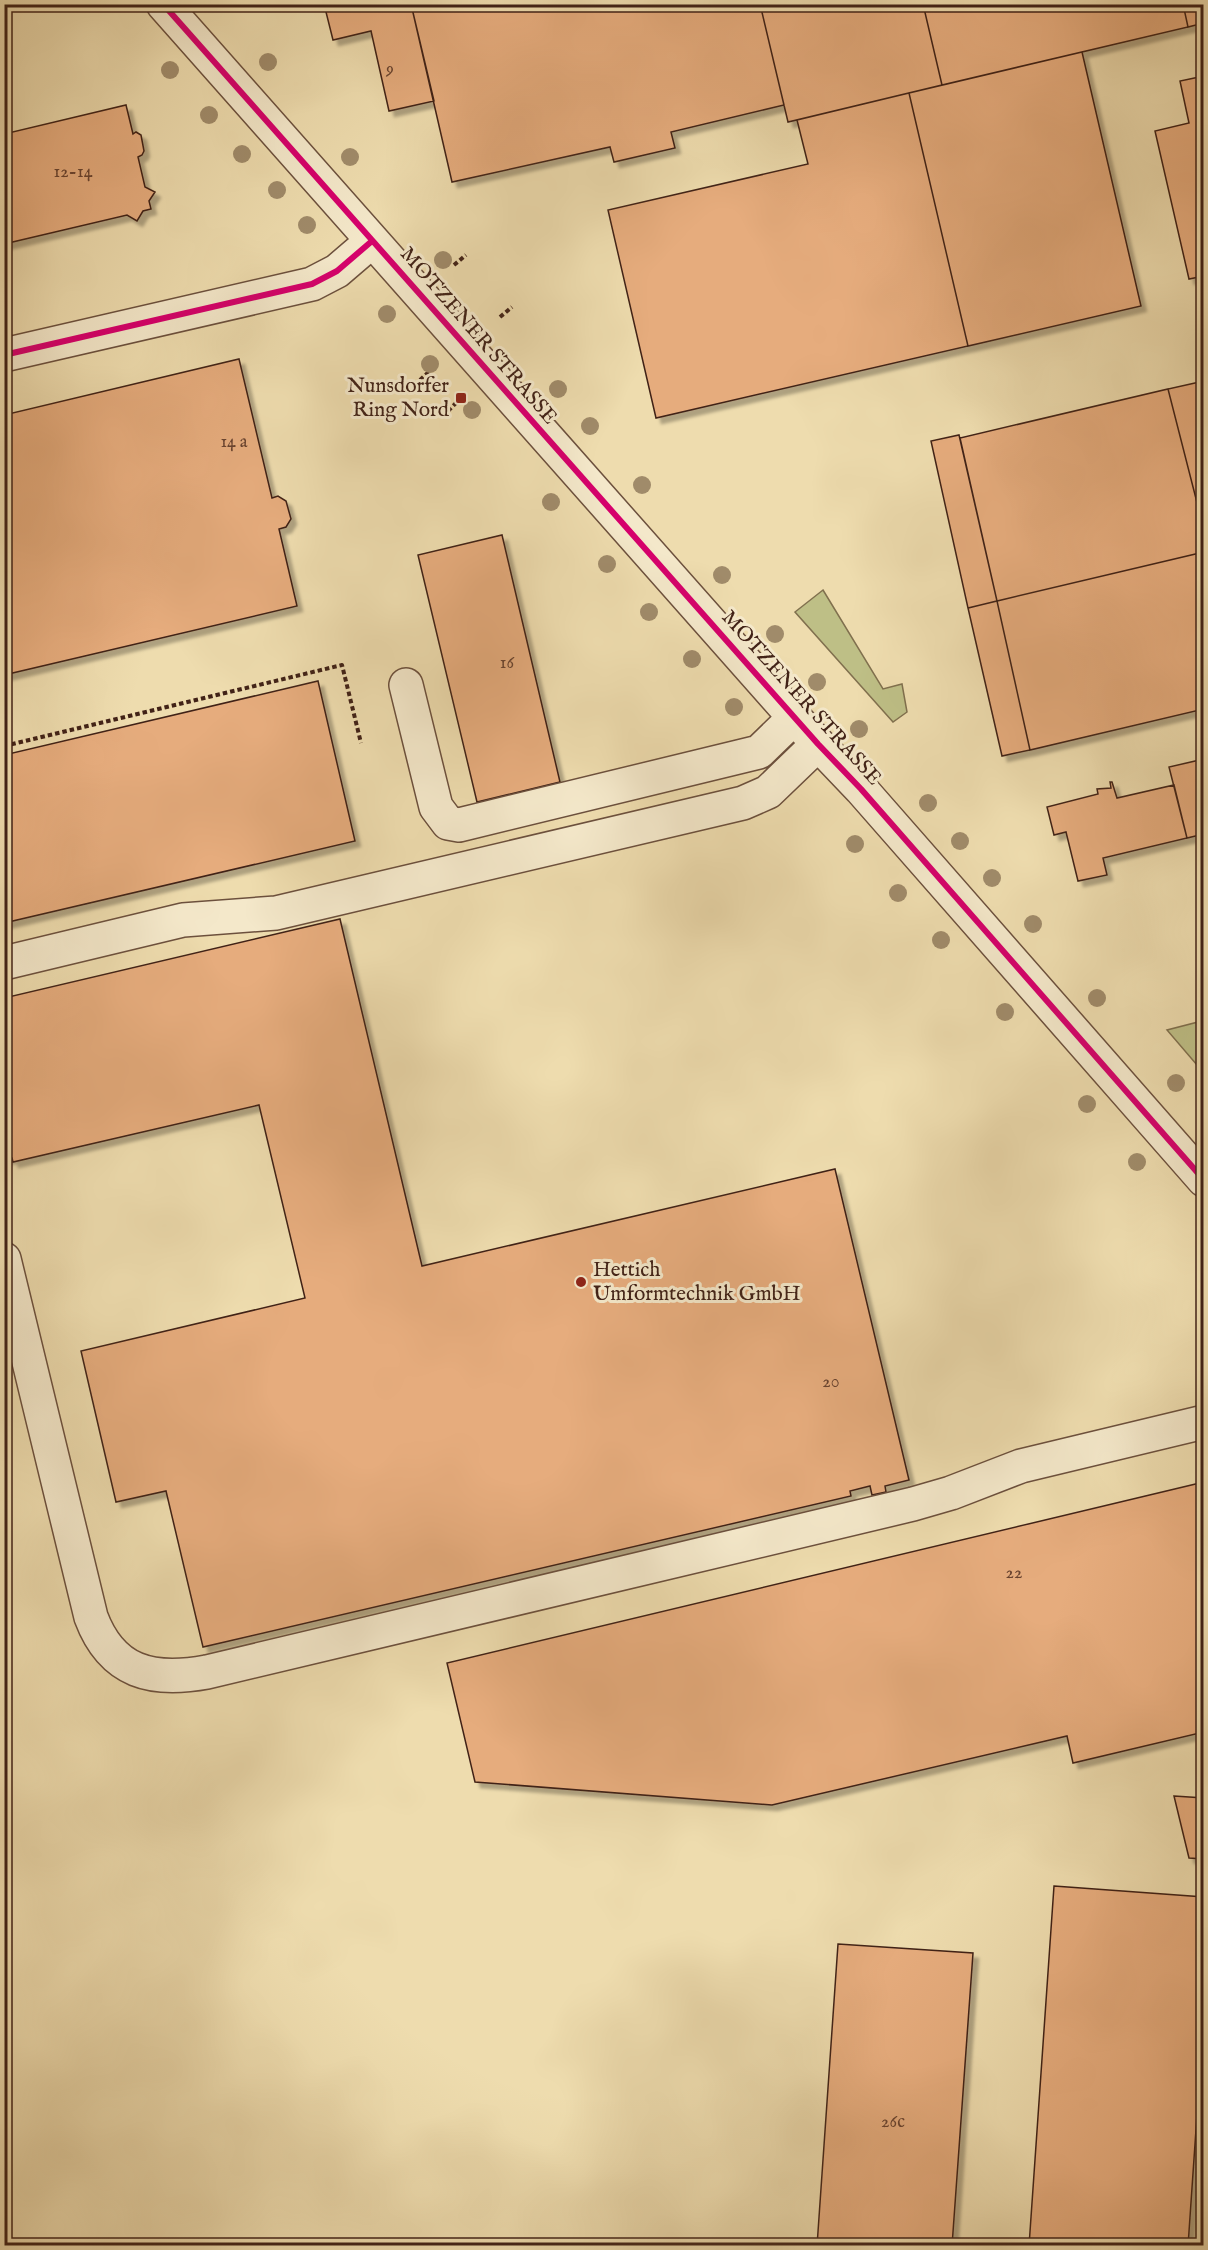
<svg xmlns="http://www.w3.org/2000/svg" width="1208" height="2250" viewBox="0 0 1208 2250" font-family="'IM FELL English',serif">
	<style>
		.green { fill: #bebf86; stroke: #80704e; stroke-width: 1.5 }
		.building { fill: #e6ac7d; stroke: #412217; stroke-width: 1.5; filter: url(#shadow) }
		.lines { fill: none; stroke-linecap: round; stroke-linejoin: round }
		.minor-casing { stroke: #6c503d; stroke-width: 36 }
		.path { stroke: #412217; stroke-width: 4; stroke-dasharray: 4.5 3; stroke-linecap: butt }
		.minor { stroke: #f4e8ca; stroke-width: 33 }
		.cycleway-casing { stroke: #f4e8ca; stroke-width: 10 }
		.cycleway { stroke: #d6006c; stroke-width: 6 }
		.tree { fill: #a08b6a }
		.poi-dot { fill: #8f2418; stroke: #f4e8ca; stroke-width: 2 }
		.labels { text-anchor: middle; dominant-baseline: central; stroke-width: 6; stroke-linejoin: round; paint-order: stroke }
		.number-label { font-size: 18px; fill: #6a4430 }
		.street-label { font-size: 21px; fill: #412217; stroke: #f4e8ca }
		.poi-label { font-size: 21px; fill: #412217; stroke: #f4e8ca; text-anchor: end }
	</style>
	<defs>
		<filter id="shadow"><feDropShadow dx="5.5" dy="5.5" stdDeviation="1.5" flood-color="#0004"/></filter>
	</defs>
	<rect width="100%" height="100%" fill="#eedcae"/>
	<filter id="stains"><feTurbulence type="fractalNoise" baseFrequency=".00333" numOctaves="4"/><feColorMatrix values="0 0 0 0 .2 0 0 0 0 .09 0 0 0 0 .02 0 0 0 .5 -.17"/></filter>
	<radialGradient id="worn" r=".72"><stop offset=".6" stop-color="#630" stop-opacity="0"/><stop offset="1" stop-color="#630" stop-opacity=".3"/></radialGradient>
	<!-- green -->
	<path class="green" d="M 823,590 L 883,689 L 902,684 L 907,712 L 893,722 L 795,612 Z
		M 1202,1021 L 1204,1026 L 1203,1072 L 1167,1030 Z"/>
	<!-- building -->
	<path class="building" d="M 324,4 L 411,4 L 434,101 L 389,111 L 371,31 L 333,40 Z
		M 411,4 L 760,4 L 784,105 L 671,132 L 675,148 L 614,162 L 610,147 L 452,182 Z
		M 760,4 L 923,4 L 942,85 L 788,122 Z
		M 923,4 L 1183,4 L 1188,27 L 942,85 Z
		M 1183,4 L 1204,4 L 1204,23 L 1188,27 Z
		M 1082,52 L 1141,306 L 968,346 L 909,93 Z
		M 1204,76 L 1204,276 L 1189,279 L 1155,131 L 1189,123 L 1180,81 Z
		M 909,93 L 968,346 L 656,418 L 608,210 L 808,164 L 797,120 Z
		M 126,105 L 133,134 L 136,132 L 141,135 L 144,151 L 142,155 L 138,157 L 145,187 L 155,192 L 149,201 L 151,209 L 143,211 L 137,221 L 127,215 L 4,244 L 4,134 Z
		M 239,359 L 272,498 L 278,496 L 286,501 L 291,519 L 286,527 L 279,529 L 297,606 L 4,675 L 4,415 Z
		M 1204,381 L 1204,530 L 1168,389 Z
		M 1168,389 L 1204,530 L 1204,552 L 997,601 L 960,438 Z
		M 959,435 L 997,601 L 968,608 L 931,441 Z
		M 502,535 L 560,782 L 477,802 L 418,555 Z
		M 1204,552 L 1204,709 L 1030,750 L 997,601 Z
		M 997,601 L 1030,750 L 1002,756 L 968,608 Z
		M 318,681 L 355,841 L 4,923 L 4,755 Z
		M 1204,759 L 1204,834 L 1187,838 L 1169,767 Z
		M 1110,782 L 1112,782 L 1117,798 L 1174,785 L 1187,838 L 1103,858 L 1107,875 L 1078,881 L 1066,832 L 1054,835 L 1047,807 L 1098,794 L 1097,789 L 1111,788 Z
		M 340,919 L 422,1266 L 835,1169 L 909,1480 L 885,1486 L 886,1492 L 872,1495 L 870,1486 L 850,1491 L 851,1496 L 203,1647 L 166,1491 L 116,1502 L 81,1351 L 305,1298 L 259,1105 L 13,1162 L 12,1158 L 4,1159 L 4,998 Z
		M 1204,1482 L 1204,1703 L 1199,1704 L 1204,1732 L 1073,1763 L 1067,1736 L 772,1805 L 475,1782 L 447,1663 Z
		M 1174,1796 L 1204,1798 L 1204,1859 L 1189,1858 Z
		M 1054,1886 L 1204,1897 L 1204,2013 L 1188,2246 L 1029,2246 Z
		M 838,1944 L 973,1953 L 952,2246 L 817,2246 Z"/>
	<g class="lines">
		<!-- minor casing -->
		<g class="minor-casing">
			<path id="minor" d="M 163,4 L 818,744 L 861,789 L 1204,1180
				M 4,355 L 312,284 L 337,271 L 372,241
				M 406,685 L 436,807 L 448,823 L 459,825 L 759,752 L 794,718
				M 4,963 L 183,920 L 276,913 L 743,803 L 768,792 L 818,744
				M 4,1259 L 91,1617 C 112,1673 152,1682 207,1672 L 913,1504 L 951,1493 L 1021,1466 L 1204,1422"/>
		</g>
		<!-- path -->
		<path class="path" d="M 454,265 L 466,255
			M 500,317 L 512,307
			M 420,380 L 433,368
			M 448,411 L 461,398
			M 4,746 L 342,665 L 361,743"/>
		<!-- minor -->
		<use href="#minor" class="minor"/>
		<!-- cycleway casing -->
		<g class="cycleway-casing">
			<path id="cycleway" d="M 163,4 L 818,744 L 861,789 L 1204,1180
				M 4,355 L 312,284 L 337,271 L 372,241"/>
		</g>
		<!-- cycleway -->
		<use href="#cycleway" class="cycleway"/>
	</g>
	<!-- trees -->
	<g class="tree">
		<circle cx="268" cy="62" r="9"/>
		<circle cx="170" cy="70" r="9"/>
		<circle cx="209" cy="115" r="9"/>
		<circle cx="242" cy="154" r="9"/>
		<circle cx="350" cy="157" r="9"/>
		<circle cx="277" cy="190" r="9"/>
		<circle cx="307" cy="225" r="9"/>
		<circle cx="443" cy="260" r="9"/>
		<circle cx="387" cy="314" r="9"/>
		<circle cx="430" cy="364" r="9"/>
		<circle cx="558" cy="389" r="9"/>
		<circle cx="472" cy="410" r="9"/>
		<circle cx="590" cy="426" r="9"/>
		<circle cx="642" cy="485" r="9"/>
		<circle cx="551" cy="502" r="9"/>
		<circle cx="607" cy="564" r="9"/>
		<circle cx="722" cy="575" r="9"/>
		<circle cx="649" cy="612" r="9"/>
		<circle cx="775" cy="634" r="9"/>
		<circle cx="692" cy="659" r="9"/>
		<circle cx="817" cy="682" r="9"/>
		<circle cx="734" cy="707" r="9"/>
		<circle cx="859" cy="729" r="9"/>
		<circle cx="928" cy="803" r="9"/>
		<circle cx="960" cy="841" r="9"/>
		<circle cx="855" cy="844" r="9"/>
		<circle cx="992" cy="878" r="9"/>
		<circle cx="898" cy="893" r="9"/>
		<circle cx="1033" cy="924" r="9"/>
		<circle cx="941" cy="940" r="9"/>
		<circle cx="1097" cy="998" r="9"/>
		<circle cx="1005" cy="1012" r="9"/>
		<circle cx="1176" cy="1083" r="9"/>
		<circle cx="1087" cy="1104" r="9"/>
		<circle cx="1137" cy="1162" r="9"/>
	</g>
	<!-- markers -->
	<g class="poi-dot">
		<rect x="455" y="392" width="12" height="12" rx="3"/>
		<circle cx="581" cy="1282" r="6"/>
	</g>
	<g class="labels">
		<!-- number labels -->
		<g class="number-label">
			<text x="390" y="69">9</text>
			<text x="73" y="172">12-14</text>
			<text x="234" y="442">14 a</text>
			<text x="507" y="663">16</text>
			<text x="831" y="1382">20</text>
			<text x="1014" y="1573">22</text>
			<text x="893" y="2122">26c</text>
		</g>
		<!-- street labels -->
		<g class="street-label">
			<text transform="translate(478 336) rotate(49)">MOTZENER STRASSE</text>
			<text transform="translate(801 698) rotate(48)">MOTZENER STRASSE</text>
		</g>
		<!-- poi labels -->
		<g class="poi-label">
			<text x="449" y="386">Nunsdorfer<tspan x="449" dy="24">Ring Nord</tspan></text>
			<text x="593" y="1270" text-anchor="start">Hettich<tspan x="593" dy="24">Umformtechnik GmbH</tspan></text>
		</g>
	</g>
	<!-- margin -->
	<rect width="1208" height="2250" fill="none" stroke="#eedcae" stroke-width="24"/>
	<rect x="6" y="6" width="1196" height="2238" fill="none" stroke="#412217" stroke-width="3"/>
	<rect x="12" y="12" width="1184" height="2226" fill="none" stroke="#412217" stroke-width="1.5"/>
	<rect width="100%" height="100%" filter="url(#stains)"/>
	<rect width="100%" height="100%" fill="url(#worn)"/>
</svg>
